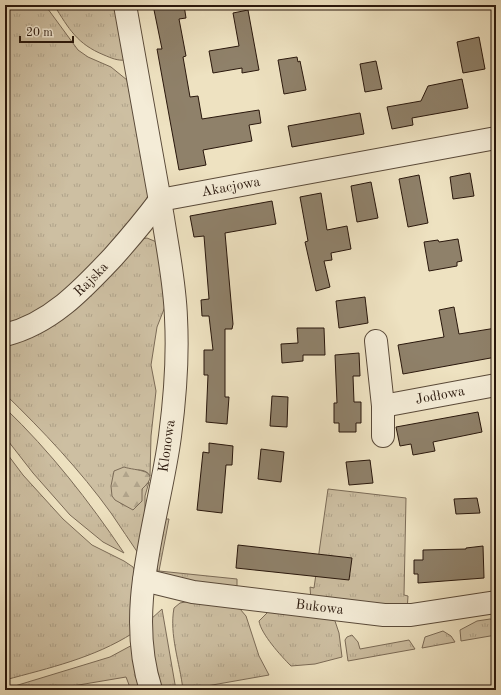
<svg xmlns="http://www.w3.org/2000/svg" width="501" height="695" viewBox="0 0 501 695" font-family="'Old Standard TT',serif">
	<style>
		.grass { fill: url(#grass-tufts); stroke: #7b6b57 }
		.forest { fill: url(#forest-firs); stroke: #7b6b57 }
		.building { fill: #8f816a; stroke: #29170c }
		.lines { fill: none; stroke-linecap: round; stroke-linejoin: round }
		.minor-casing { stroke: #5a4a39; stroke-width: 24 }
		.minor { stroke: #f4ecd7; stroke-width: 22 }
		.labels { text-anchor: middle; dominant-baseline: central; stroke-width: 4; stroke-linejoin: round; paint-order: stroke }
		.street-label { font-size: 14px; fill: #29170c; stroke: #f4ecd7 }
	</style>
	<defs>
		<pattern id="grass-tufts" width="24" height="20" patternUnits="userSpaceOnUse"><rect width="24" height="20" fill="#cdbfa2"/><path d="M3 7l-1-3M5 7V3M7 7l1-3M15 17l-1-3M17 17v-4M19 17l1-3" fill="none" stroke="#b0a38a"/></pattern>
		<pattern id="forest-firs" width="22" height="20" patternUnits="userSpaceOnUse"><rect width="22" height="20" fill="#cdbfa2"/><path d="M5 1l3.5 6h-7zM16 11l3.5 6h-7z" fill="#b0a38a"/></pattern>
	</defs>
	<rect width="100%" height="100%" fill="#eee2c1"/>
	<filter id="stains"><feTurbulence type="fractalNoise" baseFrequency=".005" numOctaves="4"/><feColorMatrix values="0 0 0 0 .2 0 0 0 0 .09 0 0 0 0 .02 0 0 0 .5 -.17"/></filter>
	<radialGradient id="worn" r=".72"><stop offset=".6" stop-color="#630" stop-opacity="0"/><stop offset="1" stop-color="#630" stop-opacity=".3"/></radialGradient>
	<!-- grass -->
	<path class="grass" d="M 5,5 L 45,5 L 78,50 L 88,57 L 111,67 L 127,80 L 149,193 L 145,202 L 134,223 L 52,304 L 5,327 Z
		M 54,5 L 120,5 L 125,60 C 118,61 111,58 104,55 C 77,44 69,29 54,5 Z
		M 147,238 L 159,243 L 168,299 L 157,327 L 151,365 L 156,391 L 151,436 L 150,476 C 146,469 139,470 132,470 L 112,496 L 123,505 L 141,495 L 142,489 L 149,482 L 145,496 L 145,515 L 140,556 C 130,542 121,527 111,513 C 80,470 43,431 5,394 L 5,344 L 142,239 Z
		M 5,408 C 50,451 89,501 124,553 L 103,542 L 70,515 L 33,473 L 5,437 Z
		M 5,451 L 23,475 L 63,519 L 92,545 L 124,561 L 133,567 L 137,576 L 133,633 C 94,658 49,668 5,680 Z
		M 328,489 L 406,498 L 404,595 L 408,596 L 407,611 L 311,601 L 310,587 L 314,588 Z
		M 161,519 L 169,519 L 159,571 L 237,579 L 237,592 L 161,576 C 149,561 159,536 161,519 Z
		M 190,601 L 240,609 L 246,616 L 259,656 L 269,675 L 201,687 L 199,690 L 183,690 C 180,663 169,635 174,608 L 180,603 Z
		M 162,609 L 176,690 L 159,690 L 157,682 L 150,620 Z
		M 268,612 L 334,618 L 339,633 L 342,657 L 315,664 L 291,666 C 281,656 261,634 259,621 Z
		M 490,619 L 496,620 L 496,635 L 461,641 L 460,630 L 477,621 Z
		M 443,631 L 451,636 L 455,642 L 422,648 L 425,637 Z
		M 352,635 L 358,642 L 360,649 L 409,640 L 415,649 L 348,661 L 345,640 L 347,637 Z
		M 136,643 L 144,690 L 131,690 L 126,677 L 49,690 L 5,690 L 5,689 L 110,657 Z"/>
	<!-- forest -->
	<path class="forest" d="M 124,467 C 135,471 164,469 142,489 L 142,501 L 133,510 L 115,500 L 112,496 L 111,486 L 114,471 Z"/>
	<!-- building -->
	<path class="building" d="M 153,5 L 184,5 L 186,18 L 179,19 L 186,56 L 183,57 L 190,97 L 198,96 L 202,119 L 259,110 L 261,123 L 249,125 L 252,141 L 203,150 L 206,165 L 179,170 L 157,49 L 162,49 Z
		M 248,10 L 259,70 L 242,73 L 242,68 L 213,73 L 209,51 L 239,46 L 233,13 Z
		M 479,37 L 485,69 L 463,73 L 457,42 Z
		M 297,57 L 298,62 L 300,61 L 306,90 L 284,94 L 278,60 Z
		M 376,61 L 382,89 L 365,92 L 360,64 Z
		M 462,79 L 468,108 L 412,118 L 413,125 L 392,129 L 387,107 L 421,101 L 428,86 Z
		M 360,113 L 364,134 L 292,147 L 288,126 Z
		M 470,173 L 474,196 L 453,199 L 450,177 Z
		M 419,175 L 428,223 L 408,227 L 399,179 Z
		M 371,182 L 378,218 L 357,222 L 351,186 Z
		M 321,193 L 327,230 L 347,226 L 351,249 L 331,253 L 332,260 L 324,261 L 330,287 L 316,291 L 305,242 L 308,241 L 300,197 Z
		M 272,201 L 276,224 L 225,233 L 233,324 L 232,329 L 225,329 L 225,397 L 229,397 L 227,424 L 206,422 L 208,375 L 204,375 L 204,350 L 213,350 L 209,316 L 202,316 L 201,300 L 209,299 L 204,236 L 194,237 L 190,216 Z
		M 458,239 L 462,261 L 457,262 L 457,266 L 429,271 L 424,242 L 438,240 L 439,242 Z
		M 365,297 L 368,323 L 339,328 L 336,301 Z
		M 454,307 L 459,334 L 496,328 L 496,357 L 403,374 L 398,345 L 444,337 L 439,310 Z
		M 297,328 L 324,328 L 325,355 L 303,355 L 303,361 L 282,363 L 281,344 L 298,343 Z
		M 359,353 L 360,376 L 353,376 L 354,402 L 361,402 L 361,423 L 356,423 L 356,432 L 339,432 L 339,423 L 334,423 L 334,403 L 337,403 L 335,355 Z
		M 272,396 L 288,397 L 287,427 L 270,426 Z
		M 478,412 L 482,432 L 433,442 L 435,451 L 413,455 L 411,444 L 400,446 L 396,427 Z
		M 209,443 L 233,446 L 232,465 L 226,465 L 222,513 L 197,510 L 203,452 L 209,453 Z
		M 261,449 L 284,452 L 281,482 L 258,479 Z
		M 370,460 L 373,483 L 349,485 L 346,462 Z
		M 477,498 L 480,513 L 456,514 L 454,499 Z
		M 238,545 L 352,558 L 349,580 L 236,568 Z
		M 483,546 L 484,578 L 418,583 L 418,574 L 414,574 L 414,560 L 423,560 L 423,550 L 466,549 L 466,548 Z"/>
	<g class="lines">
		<!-- minor casing -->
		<g class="minor-casing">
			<g id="minor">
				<path d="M 125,5 C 137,76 151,147 163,218 C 168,251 175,284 176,318 C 178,356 175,398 170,436 C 159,519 124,607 151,690"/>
				<path id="s1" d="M 160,200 L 496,138"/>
				<path id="s2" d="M 5,335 C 50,324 82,290 113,257 C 129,239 145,220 160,200"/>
				<path d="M 376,341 L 383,406 L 383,436"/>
				<path id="s3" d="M 383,406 L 496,385"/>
				<path id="s4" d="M 144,580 L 193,592 L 384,615 L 411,615 L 496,602"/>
			</g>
		</g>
		<!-- minor -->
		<use href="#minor" class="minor"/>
	</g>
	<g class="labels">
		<!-- street labels -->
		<g class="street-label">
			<text stroke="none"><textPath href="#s1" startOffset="72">Akacjowa</textPath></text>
			<text stroke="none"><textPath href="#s2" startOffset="104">Rajska</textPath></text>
			<text stroke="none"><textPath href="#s3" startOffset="58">Jodłowa</textPath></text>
			<text transform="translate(167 446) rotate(-82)">Klonowa</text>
			<text stroke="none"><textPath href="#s4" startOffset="178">Bukowa</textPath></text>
		</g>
	</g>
	<!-- margin -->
	<rect width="501" height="695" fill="none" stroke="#eee2c1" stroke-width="20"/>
	<rect x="6" y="6" width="489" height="683" fill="none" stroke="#29170c" stroke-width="2"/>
	<rect x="10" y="10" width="481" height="675" fill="none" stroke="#29170c"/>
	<!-- scale -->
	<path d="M20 36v6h53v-6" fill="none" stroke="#29170c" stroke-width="2"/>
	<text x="26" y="36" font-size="12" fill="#29170c" stroke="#f4ecd7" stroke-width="3" paint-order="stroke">20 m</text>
	<rect width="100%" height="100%" filter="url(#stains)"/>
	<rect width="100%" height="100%" fill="url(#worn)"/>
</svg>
